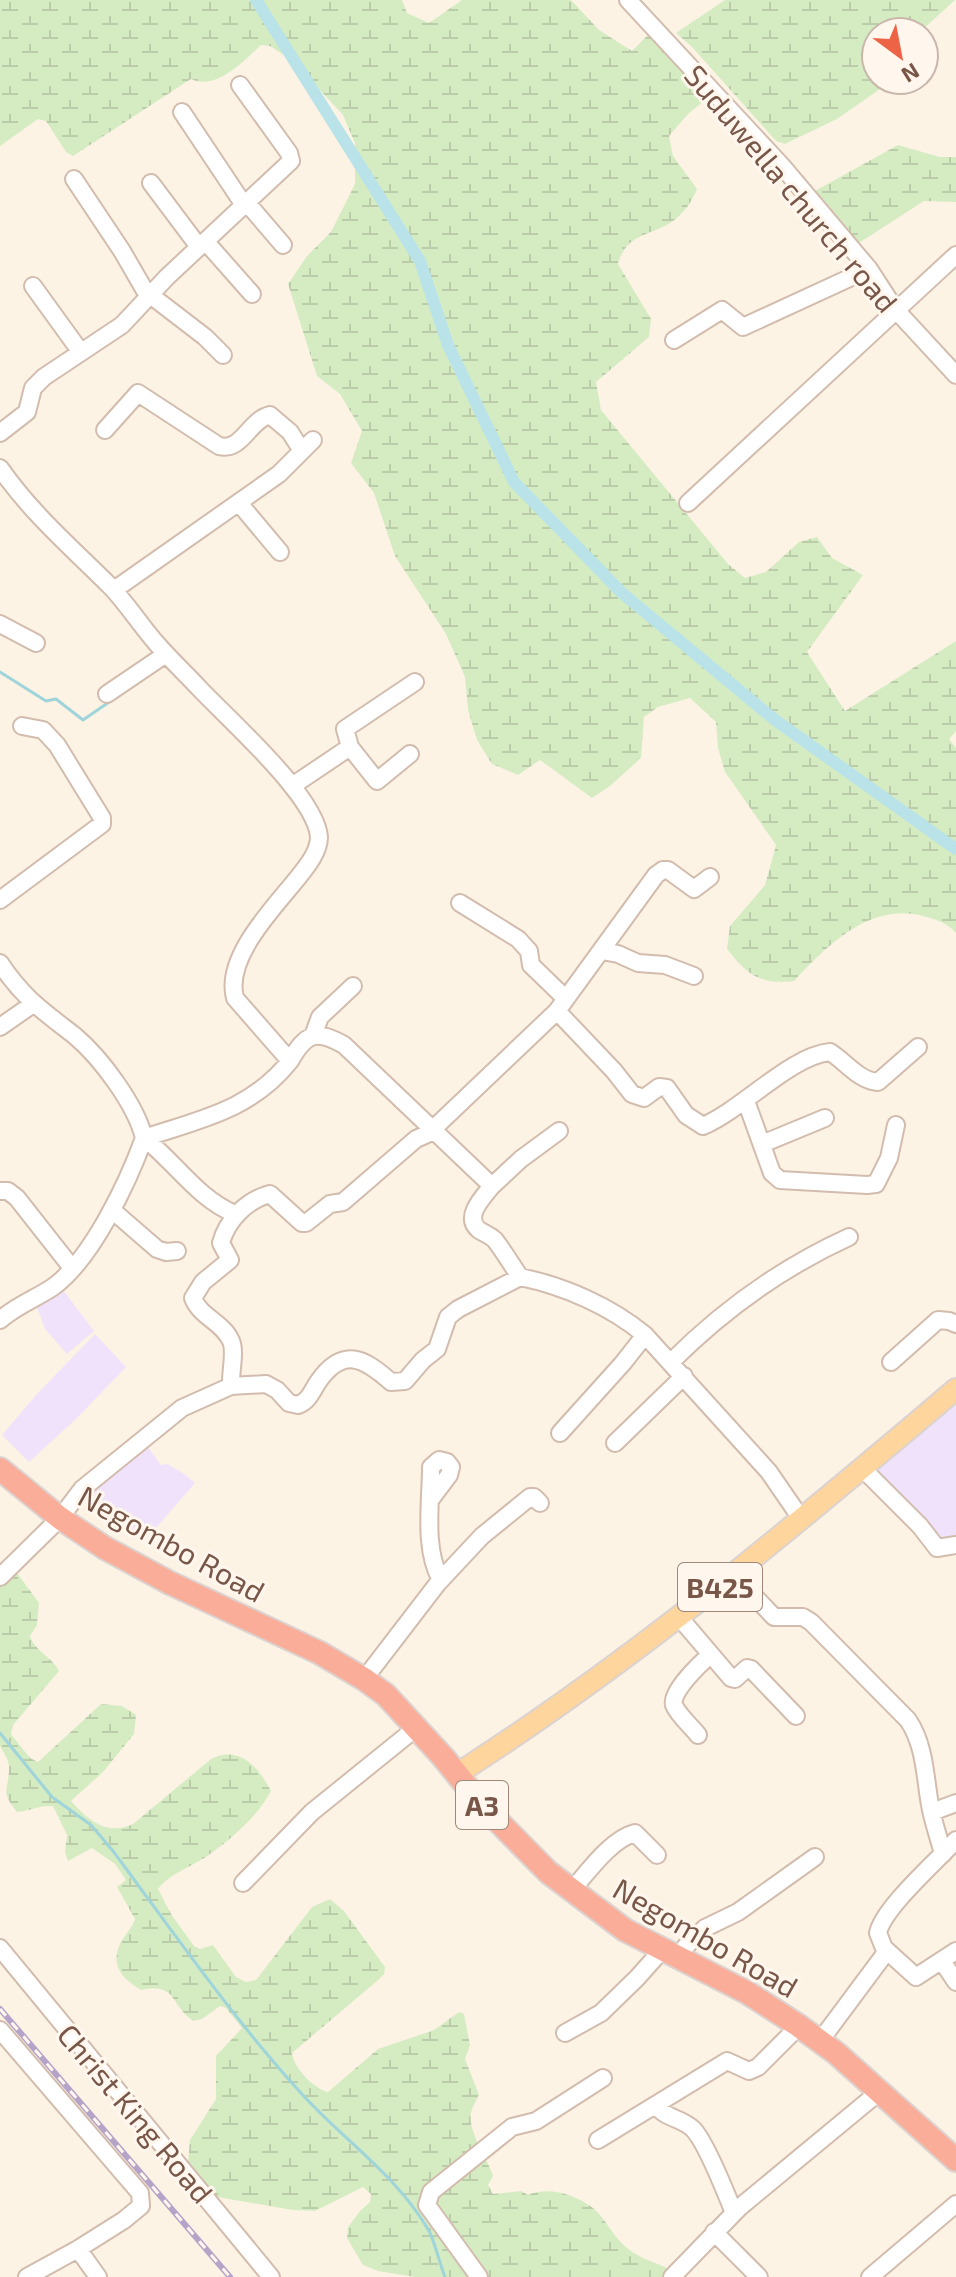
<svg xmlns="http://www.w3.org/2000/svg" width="956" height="2277" viewBox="0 0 956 2277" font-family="'Exo 2',sans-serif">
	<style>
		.education { fill: #f0e2fa }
		.wetland { fill: url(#wetland-marsh) }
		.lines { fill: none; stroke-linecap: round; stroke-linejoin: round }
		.stream { stroke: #9ed4da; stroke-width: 3 }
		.canal { stroke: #b9e3e8; stroke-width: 12 }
		.minor-casing { stroke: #d2bcad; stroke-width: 20 }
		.major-casing { stroke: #dcd3d0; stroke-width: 24 }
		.highway-casing { stroke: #dcd3d0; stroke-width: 26 }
		.minor { stroke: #fff; stroke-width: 16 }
		.major { stroke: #fed59c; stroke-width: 20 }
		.highway { stroke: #faae9a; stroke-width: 22 }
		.rail-casing { stroke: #b5a3c8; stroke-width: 6 }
		.rail { stroke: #fff7ed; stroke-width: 3; stroke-dasharray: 9; stroke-linecap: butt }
		.labels { text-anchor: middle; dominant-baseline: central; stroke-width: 6; stroke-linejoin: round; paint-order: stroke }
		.shield { fill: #fff7ed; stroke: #a0877a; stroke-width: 2 }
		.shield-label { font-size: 28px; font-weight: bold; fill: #785749 }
		.street-label { font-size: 30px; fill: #785749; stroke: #fff7ed }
	</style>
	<defs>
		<pattern id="wetland-marsh" width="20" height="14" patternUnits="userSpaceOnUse" patternTransform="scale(2)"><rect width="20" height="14" fill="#d5ecc3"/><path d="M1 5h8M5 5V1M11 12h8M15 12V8" fill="none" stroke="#bacca9"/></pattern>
	</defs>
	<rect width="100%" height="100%" fill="#fdf3e5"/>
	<!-- education -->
	<path class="education" d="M 63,1290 L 94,1331 L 67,1354 L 45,1329 L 37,1307 L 45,1299 Z
		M 95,1334 L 126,1367 L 77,1418 L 29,1462 L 2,1435 L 37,1394 Z
		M 956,1399 L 956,1541 L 941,1548 L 870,1473 Z
		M 140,1444 L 147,1446 L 161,1465 L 167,1464 L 183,1473 L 195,1483 L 156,1528 L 142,1537 L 80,1501 Z"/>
	<!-- wetland -->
	<path class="wetland" d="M 0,0 L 402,0 L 407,13 L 429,23 L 462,0 L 571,0 L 599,30 L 632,51 L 653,30 L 713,94 L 689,113 L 669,136 L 673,156 L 697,189 C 692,202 682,216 670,223 C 649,236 626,234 618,264 L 651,319 L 649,337 L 596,382 L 601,410 L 728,564 L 745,578 L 766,572 L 799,542 L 817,537 L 832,558 L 863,575 L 807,652 L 845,711 L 956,641 L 956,731 L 949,739 L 956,748 L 956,933 C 946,922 937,920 923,916 C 869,902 827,946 794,981 C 761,985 747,975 727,949 L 730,926 L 765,885 L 776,845 L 725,772 L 718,748 L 716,722 L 690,698 L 658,707 L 644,717 L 641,758 L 610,786 L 592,798 L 540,760 L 518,775 L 492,764 L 477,740 L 468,710 L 465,677 L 446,634 L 395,556 L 374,493 L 351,463 L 362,431 L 340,394 L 317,376 L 288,284 L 307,256 L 331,232 L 355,184 L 355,143 L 343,115 L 293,61 L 270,46 L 261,45 C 244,61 216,91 191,79 L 73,156 L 66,152 L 46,121 L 38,119 L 0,146 Z
		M 725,0 L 955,0 L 920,32 L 876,32 L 876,80 L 893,80 L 837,119 L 785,144 L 776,141 L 692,47 L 676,33 Z
		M 898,145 L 940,157 L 956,157 L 956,202 L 924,201 L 859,243 L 813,192 Z
		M 17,1573 L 39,1603 L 37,1625 L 30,1636 C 35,1651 52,1657 59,1671 L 13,1725 L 11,1734 L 30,1758 L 38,1762 L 101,1704 L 122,1706 L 136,1715 L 134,1734 L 103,1772 L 71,1801 C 89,1821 107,1836 133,1824 L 211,1759 C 239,1745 258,1766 271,1791 C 258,1816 232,1838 210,1854 C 194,1866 170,1873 158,1889 L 171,1914 L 194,1946 L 200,1949 L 213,1945 L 236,1977 L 246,1982 L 256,1980 L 312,1907 L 330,1899 L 344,1911 L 385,1967 L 384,1974 L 377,1981 L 292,2053 C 293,2067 314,2089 328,2092 L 378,2049 L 434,2030 L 459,2012 L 464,2014 L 470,2045 L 465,2059 L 479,2095 C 476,2101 472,2107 471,2113 C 467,2130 488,2159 493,2176 L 488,2185 L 493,2194 L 521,2191 L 528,2195 C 548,2186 575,2194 593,2208 C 607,2220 613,2238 631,2251 C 646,2262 666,2264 681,2277 L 415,2277 L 378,2271 L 363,2265 L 347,2238 L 348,2227 L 360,2211 L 370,2202 L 371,2194 L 363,2187 L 315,2211 L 293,2210 L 217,2197 L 209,2191 L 188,2163 L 190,2140 L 216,2099 L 216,2056 L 242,2028 L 226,2008 L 220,2006 L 202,2019 L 193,2021 C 169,2004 178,1983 141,1990 C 122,1979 109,1965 121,1942 C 126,1933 132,1928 135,1919 L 117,1887 L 126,1880 L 115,1864 L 92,1848 L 68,1861 L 65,1852 L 67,1835 L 53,1806 C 39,1805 30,1811 17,1812 C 0,1791 8,1793 9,1770 C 10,1762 4,1753 0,1746 L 0,1576 Z"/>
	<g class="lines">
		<!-- stream -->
		<path class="stream" d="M 0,672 L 46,701 L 56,699 L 83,720 L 115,698
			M 0,1733 L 52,1797 L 91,1825 L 113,1851 C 173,1932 232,2017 300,2092 C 342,2139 397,2175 429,2231 C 436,2245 439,2262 445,2277"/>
		<!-- canal -->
		<path class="canal" d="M 256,0 L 420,261 L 448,345 L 514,482 L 622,593 L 775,720 L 956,849"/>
		<!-- minor casing -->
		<g class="minor-casing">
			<path id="minor" d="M 628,0 L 782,166 L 869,269 L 895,309 L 956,375
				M 182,112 L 244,205
				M 74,179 L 122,251 L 148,296
				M 151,183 L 199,247
				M 247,203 L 283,245
				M 206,242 L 252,294
				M 33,286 L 80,351
				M 149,294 L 205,337 L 223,355
				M 674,340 L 722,310 L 743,327 L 869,269
				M 105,430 L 138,393 L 219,446 C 242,452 249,420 270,415 L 290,432 L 302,451
				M 0,433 L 27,412 L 33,388 L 44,377 L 122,325 L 167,277 L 291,161 L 289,153 L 240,85
				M 0,468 C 31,513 73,549 111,587 C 128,605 141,626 157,644 C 170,659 185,673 199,688 C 228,719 316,796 319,837 C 319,851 308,865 300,875 C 276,906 224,956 235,998 L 290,1061 C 251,1110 201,1119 144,1138
				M 239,503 L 280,552
				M 688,503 L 956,255
				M 114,590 L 279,474 L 313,440
				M 0,624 L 36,643
				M 107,694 L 166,654
				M 410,754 L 377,781 L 350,747 L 345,729 L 415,682
				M 292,786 L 350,747
				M 0,900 L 102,824 L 102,818 L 57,745 L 43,730 L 22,726
				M 460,903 L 518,939 L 529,951 L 531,965 L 565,998
				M 602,951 L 618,954 L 638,963 L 665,965 L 694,976
				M 0,963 C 23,998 43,1011 75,1036 C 101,1058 136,1105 144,1138 C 128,1182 92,1259 53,1287 C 35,1299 17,1305 0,1320
				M 557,1011 L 614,1071 L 632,1094 L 644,1098 L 659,1087 L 667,1088 L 686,1115 L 703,1126 C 743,1109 790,1056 830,1052 C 845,1061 859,1081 878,1082 L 918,1047
				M 0,1027 L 33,1004
				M 313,1036 L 320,1017 L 353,986
				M 290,1061 C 306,1033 316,1029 344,1045 L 492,1186 C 483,1197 463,1217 479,1230 C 485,1234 490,1235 495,1240 C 504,1252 512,1265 520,1277 C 564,1286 610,1306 645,1335 L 769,1472 L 802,1520
				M 746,1101 L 772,1173 L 780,1180 L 867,1185 L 876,1184 L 889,1158 L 896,1125
				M 432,1130 L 557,1011 L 656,875 L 663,870 L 668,870 L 694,889 L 710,877
				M 144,1138 C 176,1163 197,1198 235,1214
				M 762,1144 L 825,1118
				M 492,1186 L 521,1159 L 559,1131
				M 0,1191 L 8,1191 L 17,1198 L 72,1268
				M 112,1210 L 157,1249 L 166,1252 L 177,1251
				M 671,1362 C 722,1311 783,1267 849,1237
				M 891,1362 L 938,1320 L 949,1321 L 956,1324
				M 231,1386 C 230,1373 236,1352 231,1341 C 223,1322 200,1317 193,1298 L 203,1282 L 230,1260 L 221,1243 C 227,1220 247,1200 270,1194 L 302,1223 L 306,1223 L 330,1204 L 343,1202 L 416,1139 L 434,1131
				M 560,1433 L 623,1363 L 645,1335
				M 615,1443 L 684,1376
				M 862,1468 L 920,1526 L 937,1548 L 956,1545
				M 431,1499 L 449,1475 L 451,1467 L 447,1462 L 439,1460 L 431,1467 C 431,1501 423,1549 441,1580
				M 734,1575 L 774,1617 L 803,1617 L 811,1622 L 908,1720 C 925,1745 925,1777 930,1805 C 933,1822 939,1838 943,1854
				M 0,1577 L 60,1518 L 82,1489 L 182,1408 L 231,1386 L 266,1384 L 277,1390 L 289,1403 L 298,1405 C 309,1401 312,1391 318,1382 C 343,1346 364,1358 391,1382 L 405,1381 L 423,1360 L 437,1349 L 448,1317 L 458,1309 L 520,1277
				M 679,1617 L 731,1678 L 735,1679 L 747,1668 L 751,1669 L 796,1716
				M 372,1669 L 438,1583 L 482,1536 L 530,1497 L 534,1497 L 540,1503
				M 698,1735 C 691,1726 678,1715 674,1705 C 670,1692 701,1663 710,1655
				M 932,1812 L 956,1803
				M 956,1840 C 937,1861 883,1908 878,1933 L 884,1948 L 916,1977 L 956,1951
				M 243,1883 L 312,1812 L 416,1728
				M 572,1890 C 588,1872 611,1839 635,1833 L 657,1855
				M 685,1947 L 705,1928 L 738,1912 L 815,1857
				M 0,1948 L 271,2277
				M 942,1961 L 956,1982
				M 0,2030 L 140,2193 L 141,2206 L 124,2220 L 78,2249 L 27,2277
				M 565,2033 L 601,2013 L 637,1978 L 662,1950
				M 820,2041 L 887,1951
				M 657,2106 C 664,2118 682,2118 693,2129 C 706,2142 726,2193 734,2213
				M 598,2140 L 727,2061 L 749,2071 L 758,2067 L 799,2026
				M 714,2232 L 759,2277
				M 78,2249 L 98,2277
				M 479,2277 L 427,2205 L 431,2192 L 512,2127 L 536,2121 L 603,2078
				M 672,2277 L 740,2207 L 879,2092
				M 870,2277 L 956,2204"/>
		</g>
		<!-- major casing -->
		<g class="major-casing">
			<path id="major" d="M 457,1774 C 635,1660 796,1525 956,1389"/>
		</g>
		<!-- highway casing -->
		<g class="highway-casing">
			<path id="highway" d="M 0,1469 L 60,1518 L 105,1548 L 170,1583 L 320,1653 L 364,1679 L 386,1695 L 443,1757 L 481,1804 L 548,1872 L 625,1930 L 748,1993 L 799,2026 L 836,2053 L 956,2160"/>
		</g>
		<!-- minor -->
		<use href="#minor" class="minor"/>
		<!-- major -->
		<use href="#major" class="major"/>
		<!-- highway -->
		<use href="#highway" class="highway"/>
		<!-- rail casing -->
		<g class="rail-casing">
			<path id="rail" d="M 0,2009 L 230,2277"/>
		</g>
		<!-- rail -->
		<use href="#rail" class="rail"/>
	</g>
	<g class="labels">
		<!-- shield labels -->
		<g class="shield">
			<rect x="678" y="1563" width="84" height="48" rx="6"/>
			<rect x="456" y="1781" width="52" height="48" rx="6"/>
		</g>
		<g class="shield-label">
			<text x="720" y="1587">B425</text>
			<text x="482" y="1805">A3</text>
		</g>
		<!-- street labels -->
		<g class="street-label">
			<text transform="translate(792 188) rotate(50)">Suduwella church road</text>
			<text transform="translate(172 1543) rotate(29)">Negombo Road</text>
			<text transform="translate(706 1937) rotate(30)">Negombo Road</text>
			<text transform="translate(136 2113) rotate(50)">Christ King Road</text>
		</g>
	</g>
	<!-- north arrow -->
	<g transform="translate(900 56) rotate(148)"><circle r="38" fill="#fff7ed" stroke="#c9b7ab" stroke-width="2"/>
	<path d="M0-6L14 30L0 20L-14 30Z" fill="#ec6346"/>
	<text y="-12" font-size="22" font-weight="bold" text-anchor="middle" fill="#785749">N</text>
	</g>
</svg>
